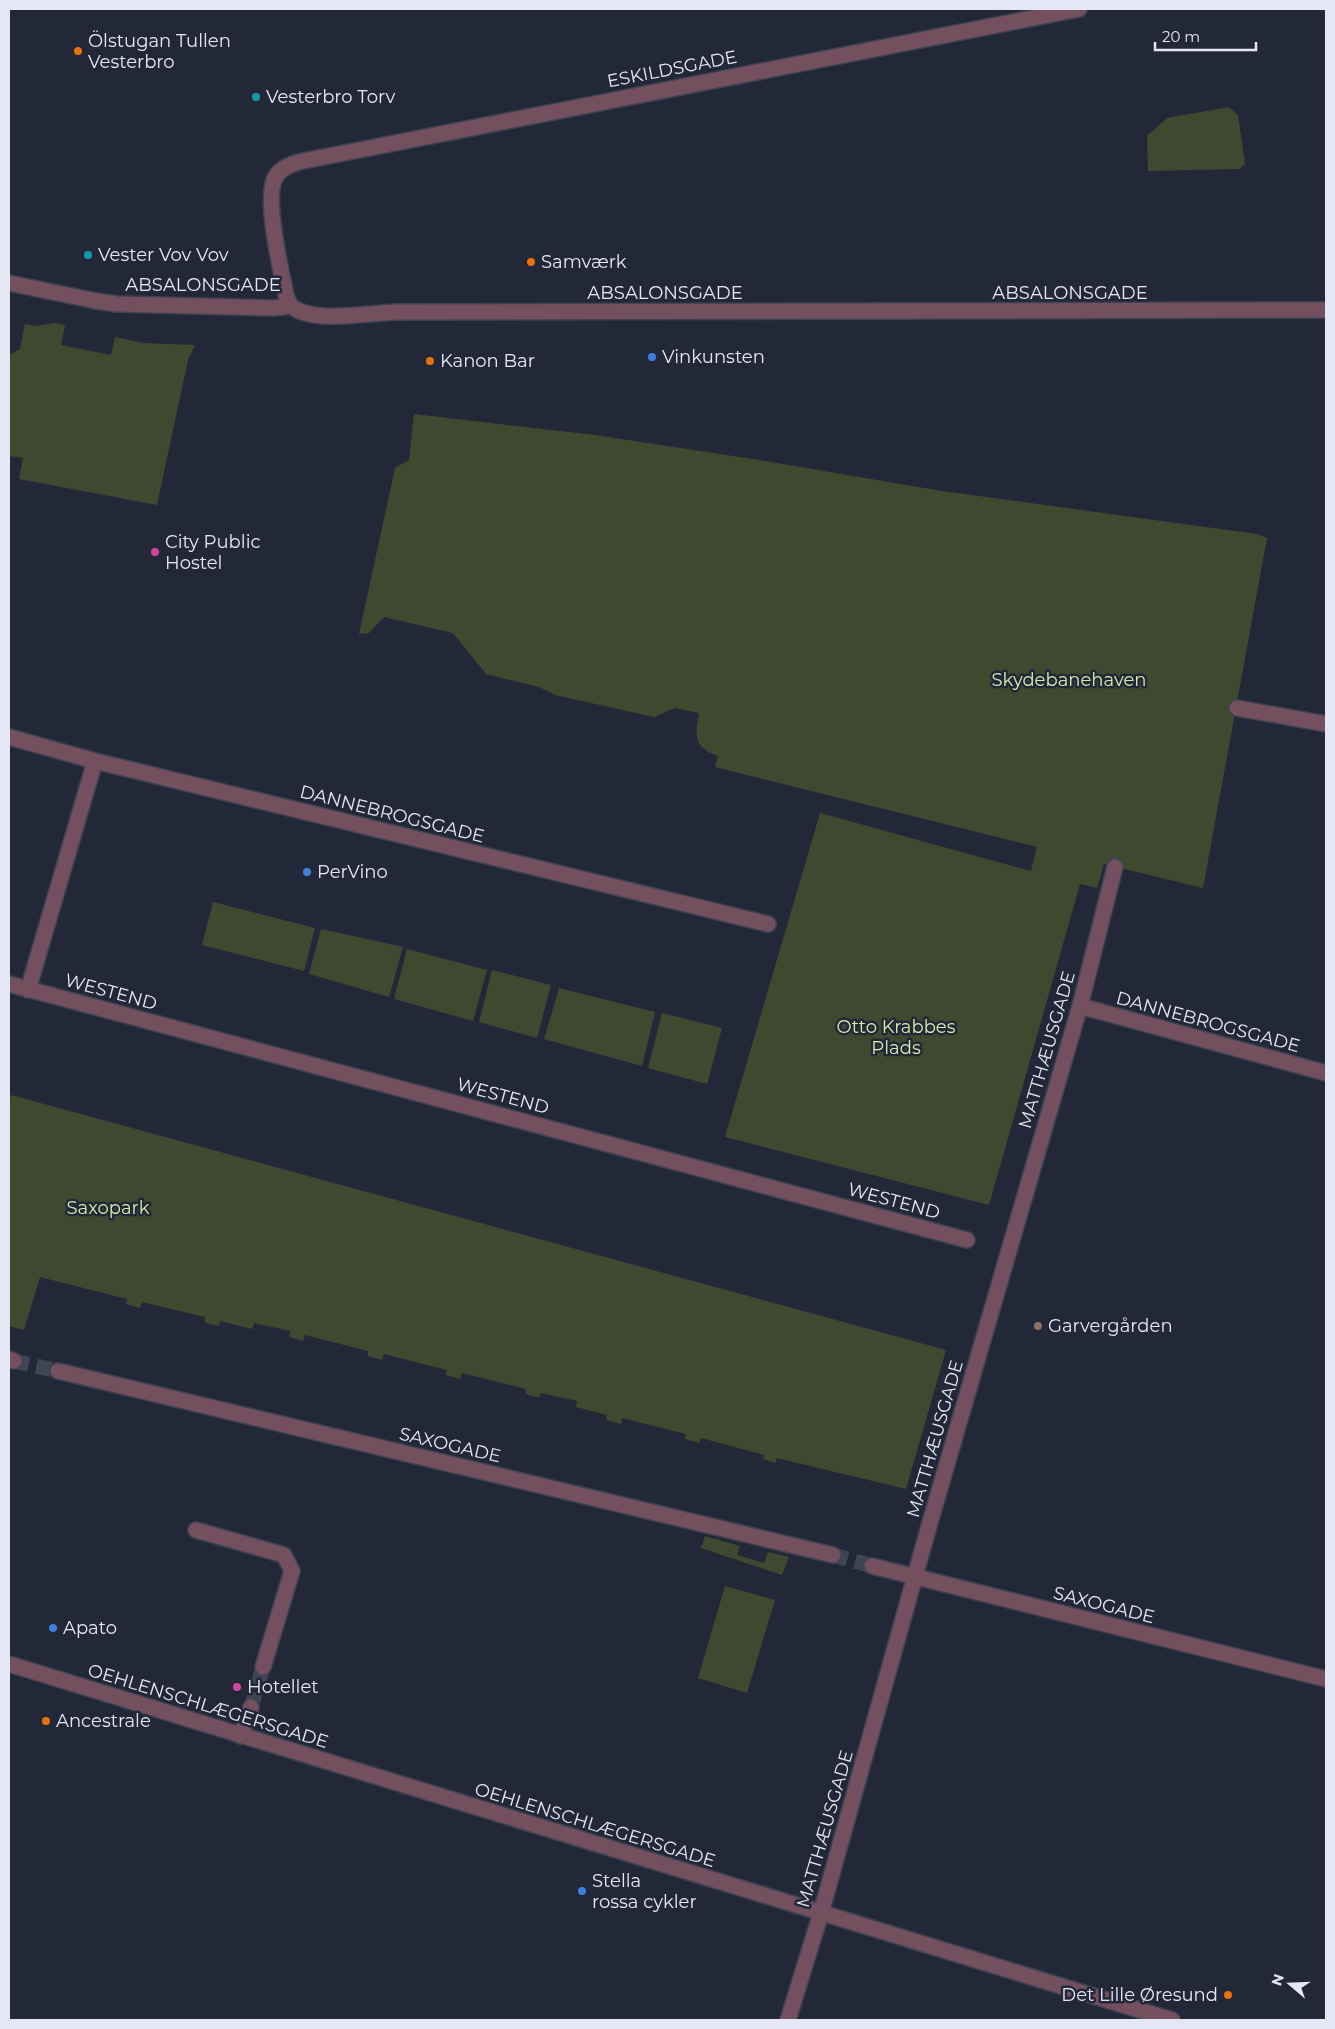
<svg xmlns="http://www.w3.org/2000/svg" width="1335" height="2029" viewBox="0 0 1335 2029" font-family="Montserrat,sans-serif">
	<style>
		.green { fill: #404930 }
		.lines { fill: none; stroke-linecap: round; stroke-linejoin: round }
		.minor-tunnel { stroke: #404555; stroke-width: 15; stroke-dasharray: 15 8; stroke-linecap: butt }
		.minor-casing { stroke: #3e4353; stroke-width: 18 }
		.minor { stroke: #744f5e; stroke-width: 15 }
		.food-dot { fill: #e8710a; stroke: #232839; stroke-width: 2 }
		.culture-dot { fill: #0f9aa8; stroke: #232839; stroke-width: 2 }
		.shop-dot { fill: #3f7fe0; stroke: #232839; stroke-width: 2 }
		.hotel-dot { fill: #d1479c; stroke: #232839; stroke-width: 2 }
		.education-dot { fill: #8d6e63; stroke: #232839; stroke-width: 2 }
		.labels { text-anchor: middle; dominant-baseline: central; stroke-width: 5; stroke-linejoin: round; paint-order: stroke }
		.poi-label { font-size: 18px; fill: #e5e8f4; stroke: #232839; text-anchor: start }
		.street-label { font-size: 18px; fill: #e5e8f4; stroke: #232839 }
		.park-label { font-size: 18px; fill: #d5edab; stroke: #232839 }
	</style>
	<rect width="100%" height="100%" fill="#232839"/>
	<!-- green -->
	<path class="green" d="M 1229,107 L 1238,115 L 1245,164 L 1239,169 L 1148,171 L 1147,136 L 1167,118 Z
		M 54,323 L 65,325 L 61,345 L 111,355 L 115,337 L 143,343 L 195,345 L 188,360 L 157,505 L 19,479 L 23,458 L 9,456 L 9,457 L 9,355 L 20,349 L 25,324 L 37,326 Z
		M 414,414 L 595,435 L 765,461 L 942,491 L 1257,534 L 1267,538 L 1203,888 L 1104,864 L 1097,888 L 1080,884 L 989,1205 L 725,1137 L 820,813 L 1031,871 L 1037,847 L 715,767 L 718,756 C 693,747 695,736 699,713 L 675,708 L 654,717 L 555,695 L 539,687 L 486,674 L 453,633 L 384,617 L 369,633 L 359,634 L 395,468 L 409,460 Z
		M 213,902 L 315,928 L 304,971 L 202,945 Z
		M 321,929 L 403,947 L 389,997 L 309,974 Z
		M 407,949 L 487,970 L 473,1021 L 394,999 Z
		M 492,970 L 551,985 L 537,1038 L 479,1022 Z
		M 559,988 L 655,1012 L 642,1066 L 544,1039 Z
		M 662,1013 L 722,1028 L 707,1084 L 648,1068 Z
		M 11,1095 L 946,1350 L 906,1489 L 777,1458 L 775,1463 L 763,1459 L 764,1455 L 701,1438 L 699,1443 L 685,1439 L 686,1434 L 622,1418 L 621,1424 L 606,1420 L 607,1415 L 576,1407 L 577,1401 L 541,1393 L 539,1398 L 526,1394 L 526,1389 L 462,1373 L 460,1379 L 446,1375 L 447,1370 L 384,1354 L 382,1360 L 368,1356 L 368,1351 L 305,1335 L 303,1341 L 289,1337 L 290,1331 L 254,1323 L 252,1329 L 220,1321 L 219,1326 L 205,1323 L 205,1317 L 142,1302 L 140,1308 L 126,1304 L 127,1299 L 40,1277 L 24,1330 L 9,1326 L 9,1103 Z
		M 705,1536 L 740,1546 L 737,1555 L 764,1563 L 768,1552 L 789,1557 L 782,1575 L 701,1548 Z
		M 725,1586 L 775,1600 L 747,1693 L 698,1678 Z"/>
	<g class="lines">
		<!-- minor-tunnel -->
		<path class="minor-tunnel" d="M 14,1361 L 58,1371
			M 833,1555 L 872,1566
			M 251,1707 L 263,1667"/>
		<!-- minor casing -->
		<g class="minor-casing">
			<path id="minor" d="M 1079,9 L 298,162 C 290,165 281,168 276,176 C 263,196 281,270 286,295 C 288,300 289,305 294,308 C 316,323 370,313 396,312 L 1326,310
				M 9,283 L 96,301 L 117,304 L 274,308 L 284,307 L 290,304
				M 1237,708 L 1326,724
				M 9,737 L 95,761 L 768,924
				M 9,984 L 967,1240
				M 28,990 L 95,761
				M 1080,1006 L 1326,1073
				M 9,1359 L 14,1361
				M 58,1371 L 833,1555
				M 196,1530 L 284,1555 L 292,1571 L 263,1667
				M 872,1566 L 1326,1679
				M 9,1664 L 1172,2020
				M 241,1736 L 251,1707
				M 788,2020 L 821,1913 L 929,1526 L 1080,1006 L 1115,867"/>
		</g>
		<!-- minor -->
		<use href="#minor" class="minor"/>
	</g>
	<!-- markers -->
	<g class="food-dot">
		<circle cx="78" cy="51" r="5"/>
		<circle cx="531" cy="262" r="5"/>
		<circle cx="430" cy="361" r="5"/>
		<circle cx="46" cy="1721" r="5"/>
		<circle cx="1228" cy="1995" r="5"/>
	</g>
	<g class="culture-dot">
		<circle cx="256" cy="97" r="5"/>
		<circle cx="88" cy="255" r="5"/>
	</g>
	<g class="shop-dot">
		<circle cx="652" cy="357" r="5"/>
		<circle cx="307" cy="872" r="5"/>
		<circle cx="53" cy="1628" r="5"/>
		<circle cx="582" cy="1891" r="5"/>
	</g>
	<g class="hotel-dot">
		<circle cx="155" cy="552" r="5"/>
		<circle cx="237" cy="1687" r="5"/>
	</g>
	<circle class="education-dot" cx="1038" cy="1326" r="5"/>
	<g class="labels">
		<!-- poi labels -->
		<g class="poi-label">
			<text x="88" y="41">Ölstugan Tullen<tspan x="88" dy="21">Vesterbro</tspan></text>
			<text x="266" y="97">Vesterbro Torv</text>
			<text x="98" y="255">Vester Vov Vov</text>
			<text x="541" y="262">Samværk</text>
			<text x="662" y="357">Vinkunsten</text>
			<text x="440" y="361">Kanon Bar</text>
			<text x="165" y="542">City Public<tspan x="165" dy="21">Hostel</tspan></text>
			<text x="317" y="872">PerVino</text>
			<text x="1048" y="1326">Garvergården</text>
			<text x="63" y="1628">Apato</text>
			<text x="247" y="1687">Hotellet</text>
			<text x="56" y="1721">Ancestrale</text>
			<text x="592" y="1881">Stella<tspan x="592" dy="21">rossa cykler</tspan></text>
			<text x="1218" y="1995" text-anchor="end">Det Lille Øresund</text>
		</g>
		<!-- street labels -->
		<g class="street-label">
			<text transform="translate(672 69) rotate(-11)">ESKILDSGADE</text>
			<text x="203" y="285">ABSALONSGADE</text>
			<text x="665" y="293">ABSALONSGADE</text>
			<text x="1070" y="293">ABSALONSGADE</text>
			<text transform="translate(392 814) rotate(14)">DANNEBROGSGADE</text>
			<text transform="translate(111 992) rotate(15)">WESTEND</text>
			<text transform="translate(1208 1022) rotate(15)">DANNEBROGSGADE</text>
			<text transform="translate(1047 1050) rotate(-74)">MATTHÆUSGADE</text>
			<text transform="translate(503 1096) rotate(15)">WESTEND</text>
			<text transform="translate(894 1201) rotate(15)">WESTEND</text>
			<text transform="translate(935 1439) rotate(-74)">MATTHÆUSGADE</text>
			<text transform="translate(450 1445) rotate(13)">SAXOGADE</text>
			<text transform="translate(1104 1605) rotate(14)">SAXOGADE</text>
			<text transform="translate(208 1706) rotate(17)">OEHLENSCHLÆGERSGADE</text>
			<text transform="translate(595 1825) rotate(17)">OEHLENSCHLÆGERSGADE</text>
			<text transform="translate(825 1829) rotate(-74)">MATTHÆUSGADE</text>
		</g>
		<!-- park labels -->
		<g class="park-label">
			<text x="1069" y="680">Skydebanehaven</text>
			<text x="896" y="1027">Otto Krabbes<tspan x="896" dy="21">Plads</tspan></text>
			<text x="108" y="1208">Saxopark</text>
		</g>
	</g>
	<!-- border -->
	<rect width="1335" height="2029" fill="none" stroke="#e5e8f4" stroke-width="20"/>
	<!-- north arrow -->
	<g transform="translate(1290 1984) rotate(289)" stroke="#232839" stroke-width="4" paint-order="stroke">
	<path d="M0-4L9 19L0 12L-9 19Z" fill="#e5e8f4"/>
	<text y="-8" font-size="14" font-weight="bold" text-anchor="middle" fill="#e5e8f4">N</text>
	</g>
	<!-- scale -->
	<path d="M1155 42v8h101v-8" fill="none" stroke="#e5e8f4" stroke-width="2.5"/>
	<text x="1162" y="42" font-size="15" fill="#e5e8f4" stroke="#232839" stroke-width="4" paint-order="stroke">20 m</text>
</svg>
